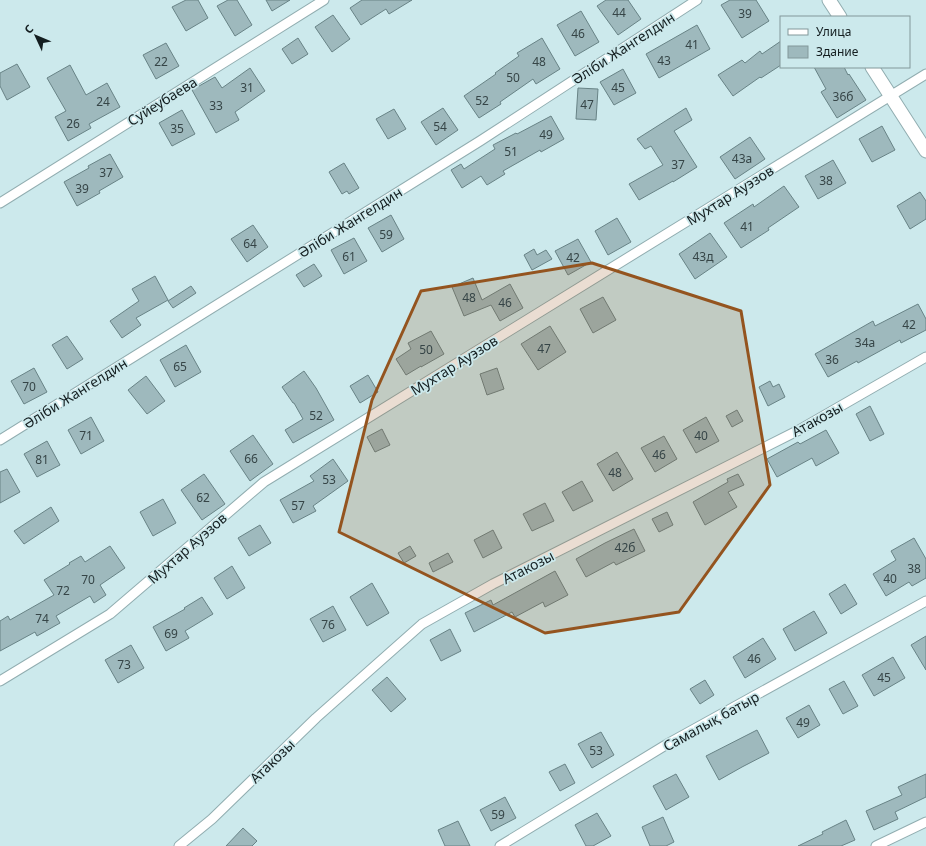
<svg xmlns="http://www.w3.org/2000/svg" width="926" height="846" viewBox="0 0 926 846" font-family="'Noto Sans',sans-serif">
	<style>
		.building { fill: #9eb9bd; stroke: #688386 }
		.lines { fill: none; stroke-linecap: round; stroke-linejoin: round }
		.street-casing { stroke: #91adb0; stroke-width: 11 }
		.secondary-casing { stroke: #91adb0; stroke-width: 15 }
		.street { stroke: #fff; stroke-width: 9 }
		.secondary { stroke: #fff; stroke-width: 13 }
		.marked { fill: #94541f; fill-opacity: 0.2; stroke: #94541f; stroke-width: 3; stroke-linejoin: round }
		.labels { text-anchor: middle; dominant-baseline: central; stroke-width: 3.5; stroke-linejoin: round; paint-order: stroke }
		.number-label { font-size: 12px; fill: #364547 }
		.street-label { font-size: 14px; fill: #141e20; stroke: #cce9ec }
	</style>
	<rect width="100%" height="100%" fill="#cce9ec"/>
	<!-- building -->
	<path class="building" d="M 186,0 L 198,0 L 208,18 L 186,31 L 172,7 Z
		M 228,0 L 237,0 L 252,25 L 235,36 L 217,6 Z
		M 266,0 L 290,0 L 272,11 Z
		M 362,0 L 412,0 L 389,14 L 386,9 L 361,25 L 350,8 Z
		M 606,0 L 628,0 L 641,19 L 618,35 L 597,6 Z
		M 730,0 L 756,0 L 769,21 L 742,38 L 721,5 Z
		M 581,11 L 599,42 L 575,56 L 557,25 Z
		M 333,15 L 350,39 L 332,52 L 315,27 Z
		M 697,25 L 710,49 L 659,78 L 646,54 Z
		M 298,38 L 308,54 L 292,64 L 282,49 Z
		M 542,38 L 560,69 L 536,84 L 533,79 L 500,102 L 501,104 L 479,118 L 464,96 L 496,74 L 495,73 L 519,56 L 517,53 Z
		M 781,41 L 781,65 L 761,78 L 760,77 L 733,96 L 718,75 L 742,60 L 745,63 L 760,51 L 762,54 Z
		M 166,43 L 179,66 L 156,79 L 143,55 Z
		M 17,64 L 30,87 L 7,100 L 0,86 L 0,73 Z
		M 70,65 L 86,95 L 107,83 L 120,107 L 89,124 L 91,128 L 68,141 L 55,117 L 66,111 L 47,78 Z
		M 814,67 L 844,67 L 848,75 L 849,74 L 866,100 L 837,118 L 821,92 L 826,89 Z
		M 250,68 L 265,91 L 235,112 L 239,120 L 216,133 L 192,90 L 215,77 L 222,88 Z
		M 623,69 L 636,93 L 614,105 L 600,82 Z
		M 578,88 L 598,89 L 596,120 L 576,119 Z
		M 443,108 L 458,130 L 436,145 L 421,122 Z
		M 686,108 L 692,120 L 674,131 L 697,167 L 673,182 L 673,181 L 639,200 L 629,184 L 663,165 L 651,146 L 645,149 L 637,139 Z
		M 394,109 L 406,129 L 388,139 L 376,119 Z
		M 182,110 L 195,134 L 172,146 L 159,123 Z
		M 551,116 L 564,139 L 541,152 L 540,150 L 503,171 L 505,174 L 487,185 L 481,176 L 462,188 L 451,170 L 461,164 L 464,169 L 495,149 L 493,145 L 516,133 L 517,134 Z
		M 882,126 L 895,150 L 872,162 L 859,139 Z
		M 750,137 L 765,159 L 735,179 L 720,157 Z
		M 110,154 L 123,177 L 99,191 L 100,193 L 77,206 L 64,182 L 89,168 L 88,166 Z
		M 833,160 L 846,183 L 818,199 L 805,176 Z
		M 344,163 L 359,188 L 349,194 L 347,191 L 342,194 L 329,172 Z
		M 784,186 L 799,207 L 768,228 L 769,230 L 741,248 L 724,223 L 753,204 L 754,207 Z
		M 920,192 L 926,201 L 926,219 L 910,229 L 897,206 Z
		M 391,215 L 404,239 L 382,252 L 368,228 Z
		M 617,218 L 631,242 L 608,255 L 595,231 Z
		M 253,225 L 268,247 L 247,262 L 231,239 Z
		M 710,233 L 727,257 L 695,279 L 679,254 Z
		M 354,238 L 367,261 L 344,274 L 331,250 Z
		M 578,239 L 591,262 L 568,275 L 555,251 Z
		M 534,249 L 537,255 L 546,250 L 552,259 L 532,270 L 524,255 Z
		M 314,264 L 322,276 L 304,287 L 296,275 Z
		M 155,276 L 168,300 L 136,318 L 141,325 L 122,338 L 110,321 L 139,301 L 132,289 Z
		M 473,278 L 482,300 L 510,284 L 523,308 L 500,321 L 491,305 L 464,316 L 452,287 Z
		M 191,286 L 196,293 L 173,308 L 168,301 Z
		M 603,297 L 616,320 L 593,333 L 580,309 Z
		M 918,304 L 926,319 L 926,330 L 901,343 L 900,340 L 858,363 L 857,361 L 828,377 L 815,354 L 873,321 L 875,326 Z
		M 550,326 L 566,352 L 538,370 L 521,344 Z
		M 431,331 L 444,354 L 421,367 L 421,366 L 406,375 L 396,359 L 411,349 L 408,343 Z
		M 67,336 L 83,359 L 67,369 L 52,345 Z
		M 186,345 L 201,372 L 175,387 L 160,360 Z
		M 34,368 L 47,392 L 24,404 L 11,381 Z
		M 497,368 L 504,389 L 487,395 L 480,374 Z
		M 304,371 L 316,388 L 334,420 L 293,443 L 285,430 L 303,419 L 294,403 L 293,403 L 282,387 Z
		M 368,375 L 378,392 L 360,403 L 350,386 Z
		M 146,376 L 165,401 L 147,414 L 128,390 Z
		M 770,381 L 773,387 L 779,384 L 785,397 L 768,406 L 759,387 Z
		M 870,406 L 884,434 L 870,441 L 856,414 Z
		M 737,410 L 743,421 L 732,427 L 726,416 Z
		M 91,417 L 104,441 L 81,454 L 68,430 Z
		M 706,417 L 719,441 L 696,453 L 683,430 Z
		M 382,429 L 390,445 L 375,452 L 367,437 Z
		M 826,430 L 839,453 L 816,466 L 812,458 L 777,477 L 767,459 L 798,442 L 800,444 Z
		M 253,435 L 273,464 L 250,481 L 230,451 Z
		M 664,436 L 677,459 L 655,472 L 641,448 Z
		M 47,441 L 60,465 L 37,477 L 24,454 Z
		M 617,452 L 633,479 L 613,491 L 597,464 Z
		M 333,459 L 348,481 L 313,506 L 316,511 L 293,523 L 280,500 L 314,481 L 310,476 Z
		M 7,469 L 20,492 L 0,503 L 0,472 Z
		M 204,474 L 225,504 L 202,520 L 181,490 Z
		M 738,474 L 744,485 L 728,492 L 737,507 L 705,525 L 693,502 L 728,482 L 727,479 Z
		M 582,481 L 593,501 L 573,511 L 562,492 Z
		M 163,499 L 176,523 L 153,536 L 140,512 Z
		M 545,503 L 554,521 L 532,531 L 523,514 Z
		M 51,507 L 59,521 L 24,544 L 14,531 Z
		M 667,512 L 673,525 L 659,532 L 652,519 Z
		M 260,525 L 271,543 L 249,556 L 238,538 Z
		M 634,529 L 645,551 L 616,565 L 614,562 L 586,577 L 576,559 L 605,543 Z
		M 493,530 L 502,548 L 483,558 L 474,540 Z
		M 914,538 L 926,559 L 926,578 L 912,586 L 909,582 L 886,596 L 873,574 L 896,560 L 891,551 Z
		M 110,546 L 125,568 L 100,585 L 106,595 L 94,603 L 90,596 L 56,616 L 60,623 L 37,636 L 35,632 L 0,651 L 0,621 L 8,616 L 10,620 L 54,595 L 44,580 L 70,564 L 69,563 L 81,556 L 85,562 Z
		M 410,546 L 416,556 L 404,563 L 398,553 Z
		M 448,553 L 453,562 L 433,572 L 429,563 Z
		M 232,566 L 245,588 L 227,599 L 214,578 Z
		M 555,571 L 568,595 L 545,607 L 543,602 L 515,617 L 512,612 L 474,632 L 465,613 L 491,600 L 493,605 Z
		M 372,583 L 389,613 L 367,626 L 350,597 Z
		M 845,584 L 857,604 L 841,614 L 829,594 Z
		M 202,597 L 213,614 L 185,631 L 189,638 L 166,651 L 153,627 L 185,609 L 184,608 Z
		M 333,606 L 346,630 L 323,642 L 310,619 Z
		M 814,611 L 827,633 L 795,651 L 783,629 Z
		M 450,629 L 461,651 L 441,661 L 430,640 Z
		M 926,636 L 926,670 L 911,645 Z
		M 763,638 L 776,659 L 745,678 L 733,657 Z
		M 131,645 L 144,668 L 118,683 L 105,660 Z
		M 893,657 L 905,678 L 874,696 L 862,675 Z
		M 387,677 L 406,699 L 391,712 L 372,690 Z
		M 705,680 L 714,695 L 700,704 L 690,689 Z
		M 844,681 L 858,706 L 843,714 L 829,689 Z
		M 809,705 L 820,725 L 798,738 L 786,718 Z
		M 757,730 L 769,753 L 742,767 L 719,780 L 706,756 Z
		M 601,732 L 614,755 L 592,768 L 578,744 Z
		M 565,764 L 575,783 L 560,791 L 549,772 Z
		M 676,774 L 689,797 L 666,810 L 653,786 Z
		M 926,774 L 926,797 L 895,812 L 898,819 L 874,830 L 866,811 L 902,795 L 898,787 Z
		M 505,797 L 516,818 L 491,831 L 480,810 Z
		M 597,813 L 611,836 L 593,846 L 586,846 L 575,825 Z
		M 663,817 L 674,842 L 666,846 L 650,846 L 642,827 Z
		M 846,820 L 855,840 L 841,846 L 798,846 L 823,834 L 822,832 Z
		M 458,821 L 470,846 L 445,846 L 438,830 Z
		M 243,828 L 257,841 L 252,846 L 226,846 Z"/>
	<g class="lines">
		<!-- street casing -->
		<g class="street-casing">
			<path id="street" d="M 0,203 L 324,0
				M 0,440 L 480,141 L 697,0
				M 0,681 L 110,614 L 264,482 L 926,74
				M 179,846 L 212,819 L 316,718 L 422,624 L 493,584 L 799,430 L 926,357
				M 500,846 L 669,743 L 926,601
				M 876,846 L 926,822"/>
		</g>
		<!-- secondary casing -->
		<g class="secondary-casing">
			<path id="secondary" d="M 829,0 L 840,17
				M 872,67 L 926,151"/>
		</g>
		<!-- street -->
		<use href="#street" class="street"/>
		<!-- secondary -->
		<use href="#secondary" class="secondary"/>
	</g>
	<!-- marked area -->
	<path class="marked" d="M 592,263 L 741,311 L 770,485 L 679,612 L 545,633 L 339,532 L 372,400 L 421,291 Z"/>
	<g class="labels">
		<!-- number labels -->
		<g class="number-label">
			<text x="619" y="12">44</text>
			<text x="745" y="13">39</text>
			<text x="578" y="33">46</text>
			<text x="692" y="44">41</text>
			<text x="664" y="60">43</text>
			<text x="161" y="61">22</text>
			<text x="539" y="61">48</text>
			<text x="513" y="77">50</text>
			<text x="247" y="87">31</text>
			<text x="618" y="87">45</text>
			<text x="843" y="96">36б</text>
			<text x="482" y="100">52</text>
			<text x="103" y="101">24</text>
			<text x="587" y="104">47</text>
			<text x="216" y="105">33</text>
			<text x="73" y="123">26</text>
			<text x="440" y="126">54</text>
			<text x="177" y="128">35</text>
			<text x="546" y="134">49</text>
			<text x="511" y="151">51</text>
			<text x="742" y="158">43а</text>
			<text x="678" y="164">37</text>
			<text x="106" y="172">37</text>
			<text x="826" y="180">38</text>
			<text x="82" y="188">39</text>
			<text x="747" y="226">41</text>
			<text x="386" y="234">59</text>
			<text x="250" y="243">64</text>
			<text x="349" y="256">61</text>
			<text x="703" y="256">43д</text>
			<text x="573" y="257">42</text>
			<text x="469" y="297">48</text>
			<text x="505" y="302">46</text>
			<text x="909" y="324">42</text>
			<text x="865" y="342">34а</text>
			<text x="544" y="348">47</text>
			<text x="426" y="349">50</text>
			<text x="832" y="359">36</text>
			<text x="180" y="366">65</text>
			<text x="29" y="386">70</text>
			<text x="316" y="415">52</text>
			<text x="86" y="435">71</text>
			<text x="701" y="435">40</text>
			<text x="659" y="454">46</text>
			<text x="251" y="458">66</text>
			<text x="42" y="459">81</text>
			<text x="615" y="472">48</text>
			<text x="329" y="479">53</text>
			<text x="203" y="497">62</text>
			<text x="298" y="505">57</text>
			<text x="625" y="547">42б</text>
			<text x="914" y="568">38</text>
			<text x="890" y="578">40</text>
			<text x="88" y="579">70</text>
			<text x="63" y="590">72</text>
			<text x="42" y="618">74</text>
			<text x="328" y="624">76</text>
			<text x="171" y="633">69</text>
			<text x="754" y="658">46</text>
			<text x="124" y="664">73</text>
			<text x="884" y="677">45</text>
			<text x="803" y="722">49</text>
			<text x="596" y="750">53</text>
			<text x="498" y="814">59</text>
		</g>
		<!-- street labels -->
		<g class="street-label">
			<text transform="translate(623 48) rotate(-33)">Әліби Жангелдин</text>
			<text transform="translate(162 101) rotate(-32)">Суйеубаева</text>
			<text transform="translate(730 195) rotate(-32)">Мухтар Ауэзов</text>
			<text transform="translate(350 222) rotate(-32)">Әліби Жангелдин</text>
			<text transform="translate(454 365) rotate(-32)">Мухтар Ауэзов</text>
			<text transform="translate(75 393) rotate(-32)">Әліби Жангелдин</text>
			<text transform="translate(817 419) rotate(-29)">Атакозы</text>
			<text transform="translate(187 548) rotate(-41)">Мухтар Ауэзов</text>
			<text transform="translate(528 567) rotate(-27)">Атакозы</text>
			<text transform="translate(711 721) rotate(-29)">Самалық батыр</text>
			<text transform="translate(272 761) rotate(-44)">Атакозы</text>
		</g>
	</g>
	<!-- legend -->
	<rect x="780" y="16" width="130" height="52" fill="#cce9ec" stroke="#82989a"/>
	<rect x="788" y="29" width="20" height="6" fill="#ffffff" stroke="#82989a"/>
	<text x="816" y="36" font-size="12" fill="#141e20">Улица</text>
	<rect x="788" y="46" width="20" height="12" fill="#9eb9bd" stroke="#82989a"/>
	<text x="816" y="56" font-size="12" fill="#141e20">Здание</text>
	<!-- north arrow -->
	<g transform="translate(36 36) rotate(314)" stroke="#cce9ec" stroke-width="3" paint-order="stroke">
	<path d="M0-3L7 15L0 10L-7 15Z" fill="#141e20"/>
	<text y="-6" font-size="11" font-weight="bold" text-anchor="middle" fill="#141e20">С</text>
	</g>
</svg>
